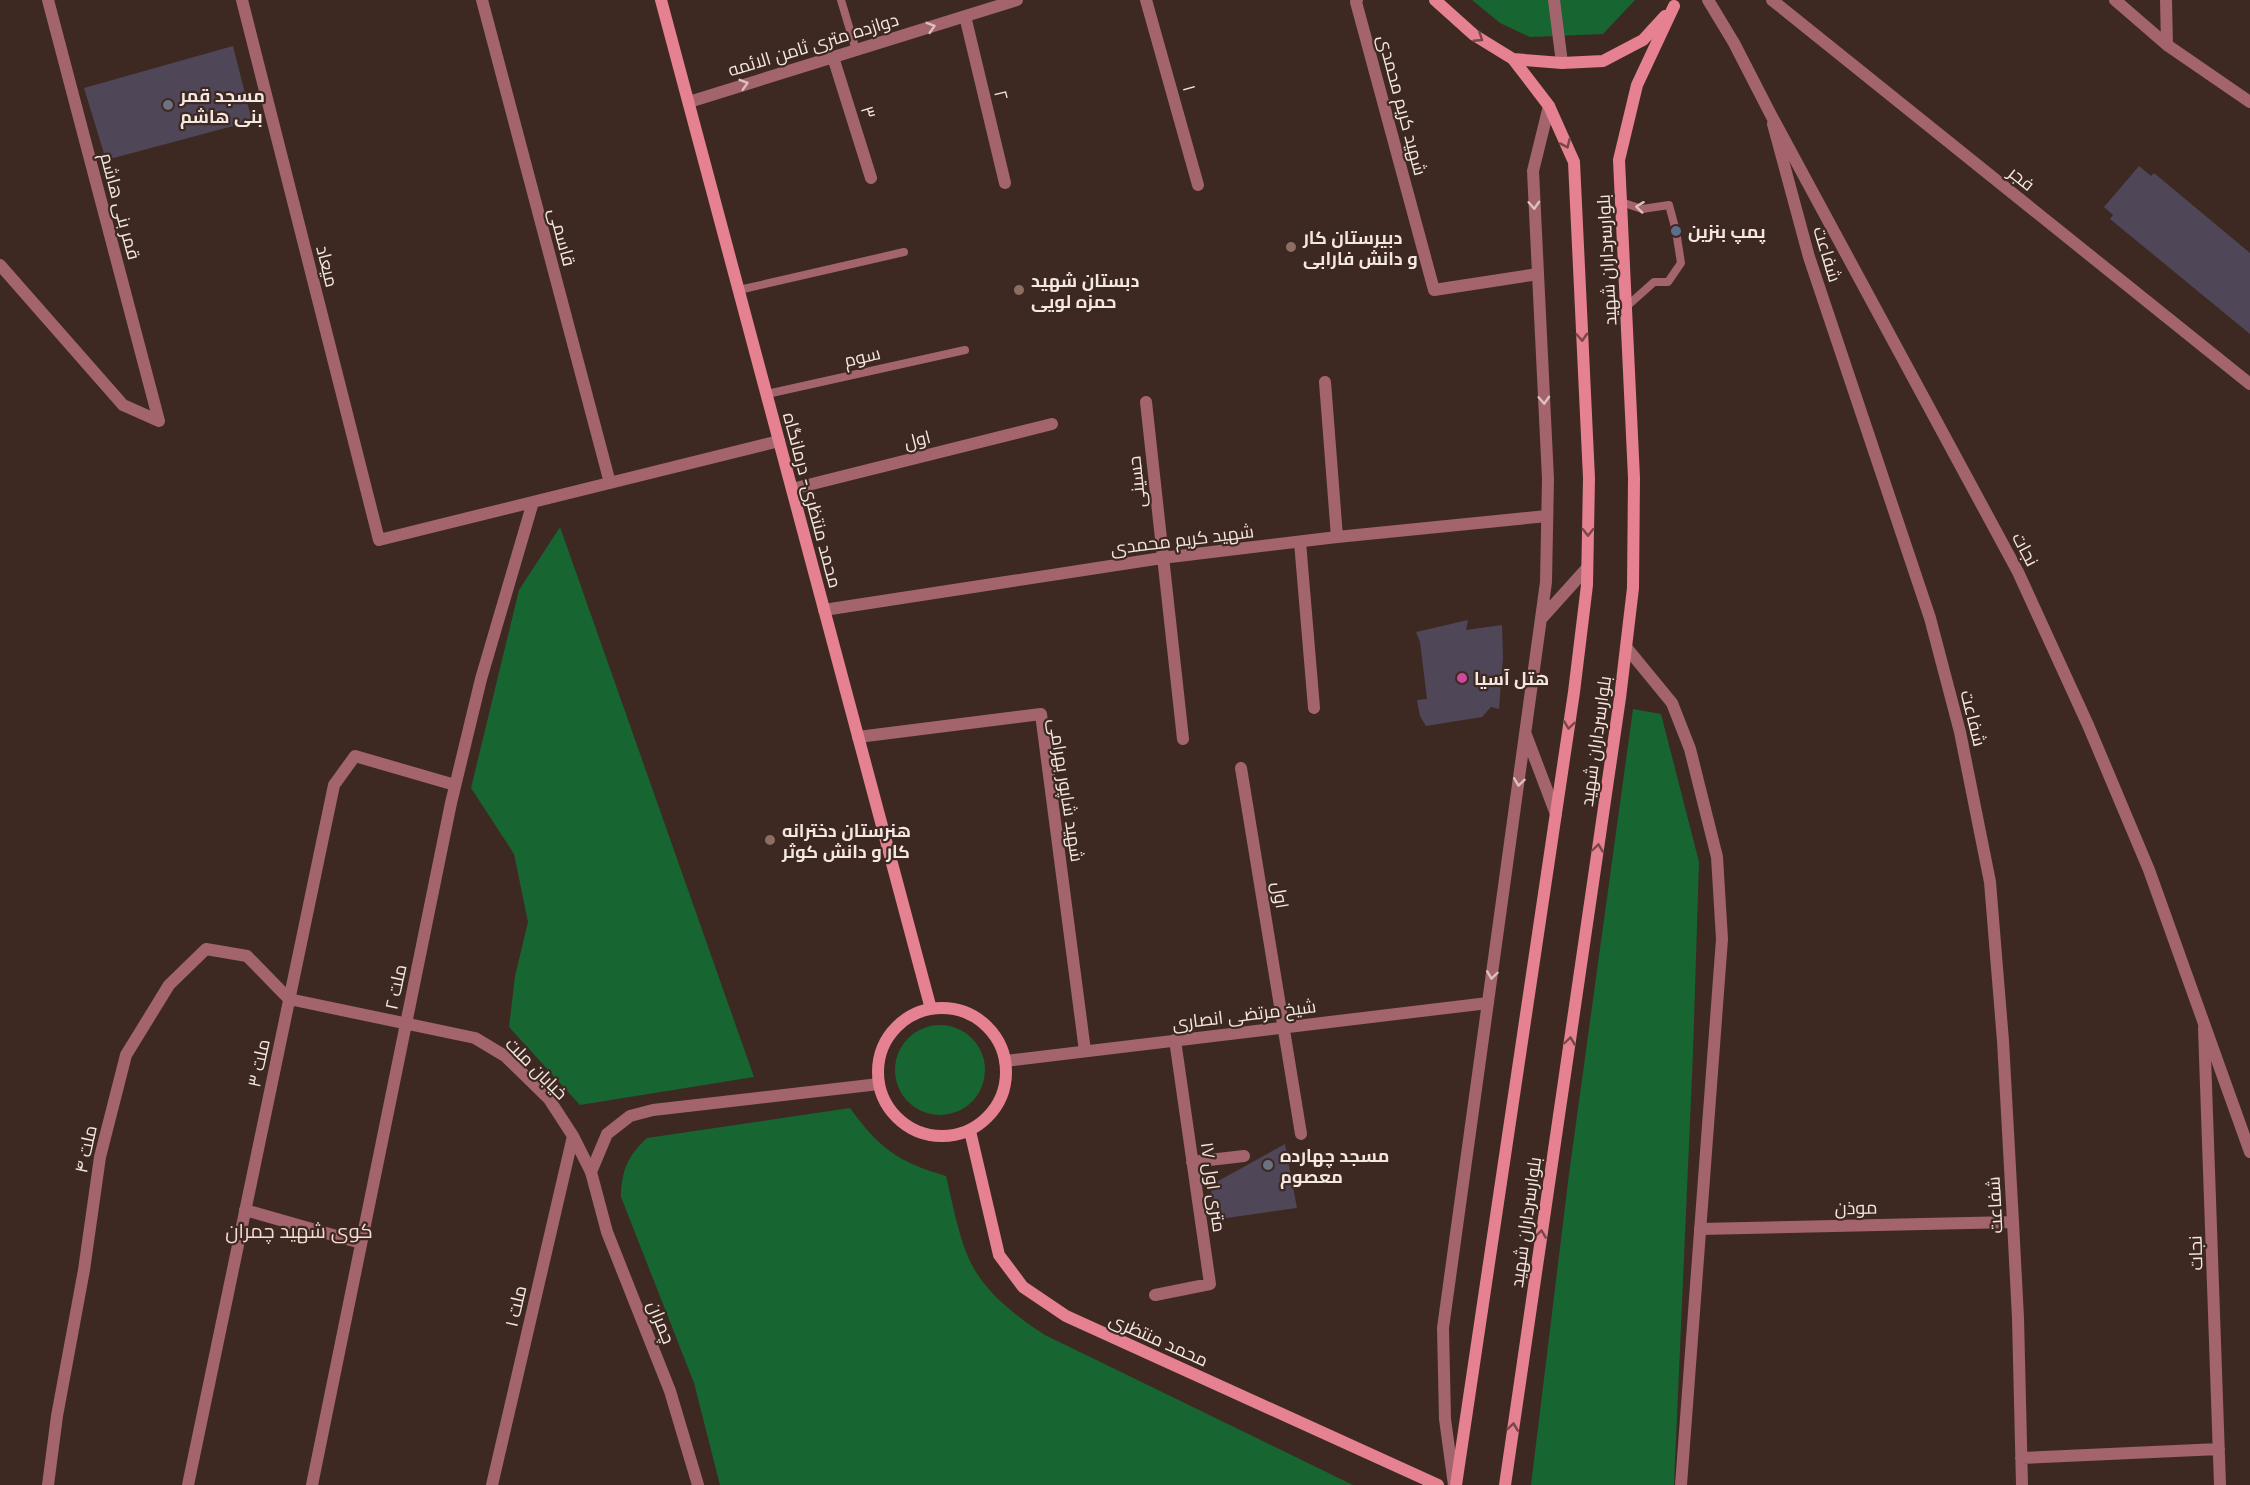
<svg xmlns="http://www.w3.org/2000/svg" width="2250" height="1485" viewBox="0 0 2250 1485" font-family="'Golos Text',Cairo,sans-serif">
	<style>
		.green { fill: #176531 }
		.building { fill: #4f4658 }
		.lines { fill: none; stroke-linecap: round; stroke-linejoin: round }
		.service { stroke: #a3646d; stroke-width: 8 }
		.pedestrian { stroke: #a3646d; stroke-width: 12 }
		.minor { stroke: #a3646d; stroke-width: 12 }
		.tertiary { stroke: #a3646d; stroke-width: 12 }
		.secondary { stroke: #e58190; stroke-width: 12 }
		.oneway { stroke: #dcc0bf }
		.oneway2 { stroke: #784848 }
		.worship-dot { fill: #6b7280; stroke: #3d2922; stroke-width: 2 }
		.service-dot { fill: #5c6f8a; stroke: #3d2922; stroke-width: 2 }
		.education-dot { fill: #8d6e63; stroke: #3d2922; stroke-width: 2 }
		.hotel-dot { fill: #d1479c; stroke: #3d2922; stroke-width: 2 }
		.labels { text-anchor: middle; dominant-baseline: central; stroke-width: 4.5; stroke-linejoin: round; paint-order: stroke }
		.street-label { font-size: 18px; fill: #f4e7e2; stroke: #3d2922 }
		.poi-label { font-size: 18px; font-weight: bold; fill: #f4e7e2; stroke: #3d2922; text-anchor: start }
		.neighbourhood-label { font-size: 20px; fill: #f5dbd1; stroke: #3d2922 }
	</style>
	<rect width="100%" height="100%" fill="#3d2922"/>
	<!-- green -->
	<path class="green" d="M 1472,0 L 1635,0 L 1603,34 L 1530,37 L 1500,23 Z
		M 560,527 L 754,1077 L 580,1105 L 509,1027 L 515,976 L 528,922 L 514,854 L 471,788 L 519,590 Z
		M 1633,709 L 1661,714 L 1699,862 L 1693,1053 L 1674,1485 L 1531,1485 L 1569,1174 Z
		M895 1070a45 45 0 1 1 90 0a45 45 0 1 1-90 0Z
		M 850,1108 C 879,1148 898,1162 946,1176 C 952,1201 957,1228 966,1252 C 980,1289 1013,1314 1045,1335 L 1353,1485 L 720,1485 L 694,1383 L 621,1197 C 621,1172 628,1155 647,1138 Z"/>
	<!-- building -->
	<path class="building" d="M 233,46 L 252,121 L 106,160 L 84,88 Z
		M 2139,166 L 2151,176 L 2154,173 L 2250,253 L 2250,334 L 2110,219 L 2113,215 L 2104,207 Z
		M 1468,620 L 1466,630 L 1502,625 L 1503,658 L 1499,709 L 1491,707 L 1482,717 L 1426,726 L 1420,716 L 1417,700 L 1427,699 L 1420,642 L 1416,632 Z
		M 1285,1144 L 1297,1208 L 1213,1220 L 1211,1185 Z"/>
	<g class="lines">
		<!-- service -->
		<path class="service" d="M 841,0 L 856,50
			M 1621,202 L 1642,209 L 1669,205 L 1676,231 L 1681,263 L 1668,282 L 1654,282 L 1626,307
			M 739,290 L 904,252
			M 767,394 L 965,350"/>
		<!-- pedestrian -->
		<path class="pedestrian" d="M 1554,0 L 1562,63"/>
		<!-- minor -->
		<path class="minor" d="M 48,0 L 159,421
			M 242,0 L 379,540 L 779,441
			M 482,0 L 610,483
			M 1146,0 L 1198,185
			M 1357,0 L 1356,2 L 1434,290 L 1538,274
			M 2115,0 L 2167,45 L 2250,102
			M 2166,0 L 2167,45
			M 965,16 L 1005,183
			M 833,57 L 871,178
			M 689,102 L 1017,0
			M 1773,124 L 1809,257 L 1930,618 L 1960,732 L 1990,882 L 2003,1041 L 2013,1222 L 2018,1318 L 2022,1485
			M 0,265 L 123,405 L 159,421
			M 1325,382 L 1337,537
			M 1146,402 L 1183,739
			M 792,489 L 1052,424
			M 1300,542 L 1314,708
			M 824,610 L 1162,558 L 1337,537 L 1547,516
			M 858,737 L 1041,714 L 1085,1051
			M 1241,768 L 1301,1134
			M 2204,1028 L 2220,1485
			M 1192,1162 L 1244,1156
			M 245,1210 L 361,1243
			M 1700,1229 L 2013,1222
			M 1155,1295 L 1210,1284 L 1175,1040
			M 2021,1458 L 2219,1449
			M 48,1485 L 57,1416 L 84,1270 L 100,1157 L 126,1055 L 169,985 L 206,949 L 247,956 L 289,999 L 475,1038 L 505,1056 L 549,1099 L 573,1136 L 591,1172
			M 188,1485 L 334,785 L 355,756 L 455,785
			M 312,1485 L 451,803 L 481,679 L 533,502
			M 492,1485 L 573,1136"/>
		<!-- tertiary -->
		<path class="tertiary" d="M 1708,0 L 1734,43 L 1771,115 L 2018,572 L 2088,725 L 2149,870 L 2250,1152
			M 1772,0 L 2250,384
			M 1542,618 L 1587,568
			M 1626,647 L 1672,703 L 1690,749 L 1717,857 L 1722,939 L 1681,1485
			M 1526,735 L 1556,814
			M 1005,1061 L 1488,1003
			M 698,1485 L 670,1391 L 607,1232 L 591,1172 L 607,1134 L 630,1116 L 653,1110 L 879,1084
			M 1454,1485 L 1445,1419 L 1443,1328 L 1546,582 L 1548,479 L 1533,171 L 1549,106"/>
		<!-- secondary -->
		<path class="secondary" d="M 661,0 L 931,1009
			M 1435,0 L 1474,35 L 1513,59 L 1562,63 L 1603,61 L 1643,40 L 1665,16
			M878 1072a64 64 0 1 1 128 0a64 64 0 1 1-128 0Z
			M 970,1131 L 999,1255 L 1023,1287 L 1066,1316 L 1438,1485
			M 1456,1485 L 1574,692 L 1587,585 L 1589,478 L 1574,162 L 1549,106 L 1513,59
			M 1505,1485 L 1620,698 L 1633,588 L 1634,478 L 1619,160 L 1637,85 L 1674,6"/>
	</g>
	<!-- one-way arrows -->
	<defs><path id="oneway-chevron" d="M-2-3.5L2.5 0L-2 3.5" fill="none" stroke-width="1.6" stroke-linecap="round" stroke-linejoin="round" transform="scale(1.5)"/></defs>
	<g class="oneway">
		<use href="#oneway-chevron" transform="translate(931 27) rotate(-17)"/>
		<use href="#oneway-chevron" transform="translate(744 84) rotate(-17)"/>
		<use href="#oneway-chevron" transform="translate(1534 205) rotate(87)"/>
		<use href="#oneway-chevron" transform="translate(1640 207) rotate(-173)"/>
		<use href="#oneway-chevron" transform="translate(1544 400) rotate(87)"/>
		<use href="#oneway-chevron" transform="translate(1519 782) rotate(98)"/>
		<use href="#oneway-chevron" transform="translate(1492 975) rotate(98)"/>
	</g>
	<g class="oneway2">
		<use href="#oneway-chevron" transform="translate(1479 38) rotate(33)"/>
		<use href="#oneway-chevron" transform="translate(1566 144) rotate(66)"/>
		<use href="#oneway-chevron" transform="translate(1582 337) rotate(87)"/>
		<use href="#oneway-chevron" transform="translate(1588 532) rotate(91)"/>
		<use href="#oneway-chevron" transform="translate(1569 725) rotate(98)"/>
		<use href="#oneway-chevron" transform="translate(1598 848) rotate(-82)"/>
		<use href="#oneway-chevron" transform="translate(1570 1041) rotate(-82)"/>
		<use href="#oneway-chevron" transform="translate(1541 1234) rotate(-82)"/>
		<use href="#oneway-chevron" transform="translate(1513 1427) rotate(-82)"/>
	</g>
	<!-- markers -->
	<g class="worship-dot">
		<circle cx="168" cy="105" r="6"/>
		<circle cx="1268" cy="1165" r="6"/>
	</g>
	<circle class="service-dot" cx="1676" cy="231" r="6"/>
	<g class="education-dot">
		<circle cx="1291" cy="247" r="6"/>
		<circle cx="1019" cy="290" r="6"/>
		<circle cx="770" cy="840" r="6"/>
	</g>
	<circle class="hotel-dot" cx="1462" cy="678" r="6"/>
	<g class="labels">
		<!-- street labels -->
		<g class="street-label">
			<text transform="translate(813 44) rotate(-17)">دوازده متری ثامن الائمه</text>
			<text transform="translate(1190 88) rotate(74)">۱</text>
			<text transform="translate(1002 95) rotate(76)">۲</text>
			<text transform="translate(1403 105) rotate(75)">شهید کریم محمدی</text>
			<text transform="translate(869 112) rotate(73)">۳</text>
			<text transform="translate(2022 178) rotate(39)">فجر</text>
			<text transform="translate(121 206) rotate(75)">قمر بنی هاشم</text>
			<text transform="translate(563 237) rotate(75)">قاسمی</text>
			<text transform="translate(1828 254) rotate(73)">شفاعت</text>
			<text transform="translate(1606 260) rotate(-93)">بلوارسرداران شهید</text>
			<text transform="translate(328 266) rotate(76)">میعاد</text>
			<text transform="translate(862 356) rotate(-13)">سوم</text>
			<text transform="translate(917 439) rotate(-14)">اول</text>
			<text transform="translate(1136 482) rotate(-96)">حسینی</text>
			<text transform="translate(813 500) rotate(75)">محمد منتظری- درمانگاه</text>
			<text transform="translate(1182 539) rotate(-7)">شهید کریم محمدی</text>
			<text transform="translate(2026 549) rotate(62)">نجات</text>
			<text transform="translate(1974 718) rotate(76)">شفاعت</text>
			<text transform="translate(1595 741) rotate(-82)">بلوارسرداران شهید</text>
			<text transform="translate(1067 790) rotate(81)">شهید شاپور بهرامی</text>
			<text transform="translate(1281 895) rotate(81)">اول</text>
			<text transform="translate(395 987) rotate(-78)">ملت ۲</text>
			<text transform="translate(1244 1014) rotate(-7)">شیخ مرتضی انصاری</text>
			<text transform="translate(258 1063) rotate(-78)">ملت ۳</text>
			<text transform="translate(537 1068) rotate(45)">خیابان ملت</text>
			<text transform="translate(85 1149) rotate(-78)">ملت ۴</text>
			<text transform="translate(1214 1187) rotate(82)">۱۷ متری اول</text>
			<text transform="translate(1994 1205) rotate(-93)">شفاعت</text>
			<text transform="translate(1856 1207) rotate(-1)">موذن</text>
			<text transform="translate(1525 1222) rotate(-82)">بلوارسرداران شهید</text>
			<text transform="translate(2195 1253) rotate(-92)">نجات</text>
			<text transform="translate(515 1306) rotate(-77)">ملت ۱</text>
			<text transform="translate(662 1322) rotate(68)">چمران</text>
			<text transform="translate(1159 1339) rotate(24)">محمد منتظری</text>
		</g>
		<!-- poi labels -->
		<g class="poi-label">
			<text x="180" y="95">مسجد قمر<tspan x="180" dy="21">بنی هاشم</tspan></text>
			<text x="1688" y="231">پمپ بنزین</text>
			<text x="1303" y="237">دبیرستان کار<tspan x="1303" dy="21">و دانش فارابی</tspan></text>
			<text x="1031" y="280">دبستان شهید<tspan x="1031" dy="21">حمزه لویی</tspan></text>
			<text x="1474" y="678">هتل آسیا</text>
			<text x="782" y="830">هنرستان دخترانه<tspan x="782" dy="21">کار و دانش کوثر</tspan></text>
			<text x="1280" y="1155">مسجد چهارده<tspan x="1280" dy="21">معصوم</tspan></text>
		</g>
		<!-- neighbourhood labels -->
		<g class="neighbourhood-label">
			<text x="299" y="1230">کوی شهید چمران</text>
		</g>
	</g>
</svg>
